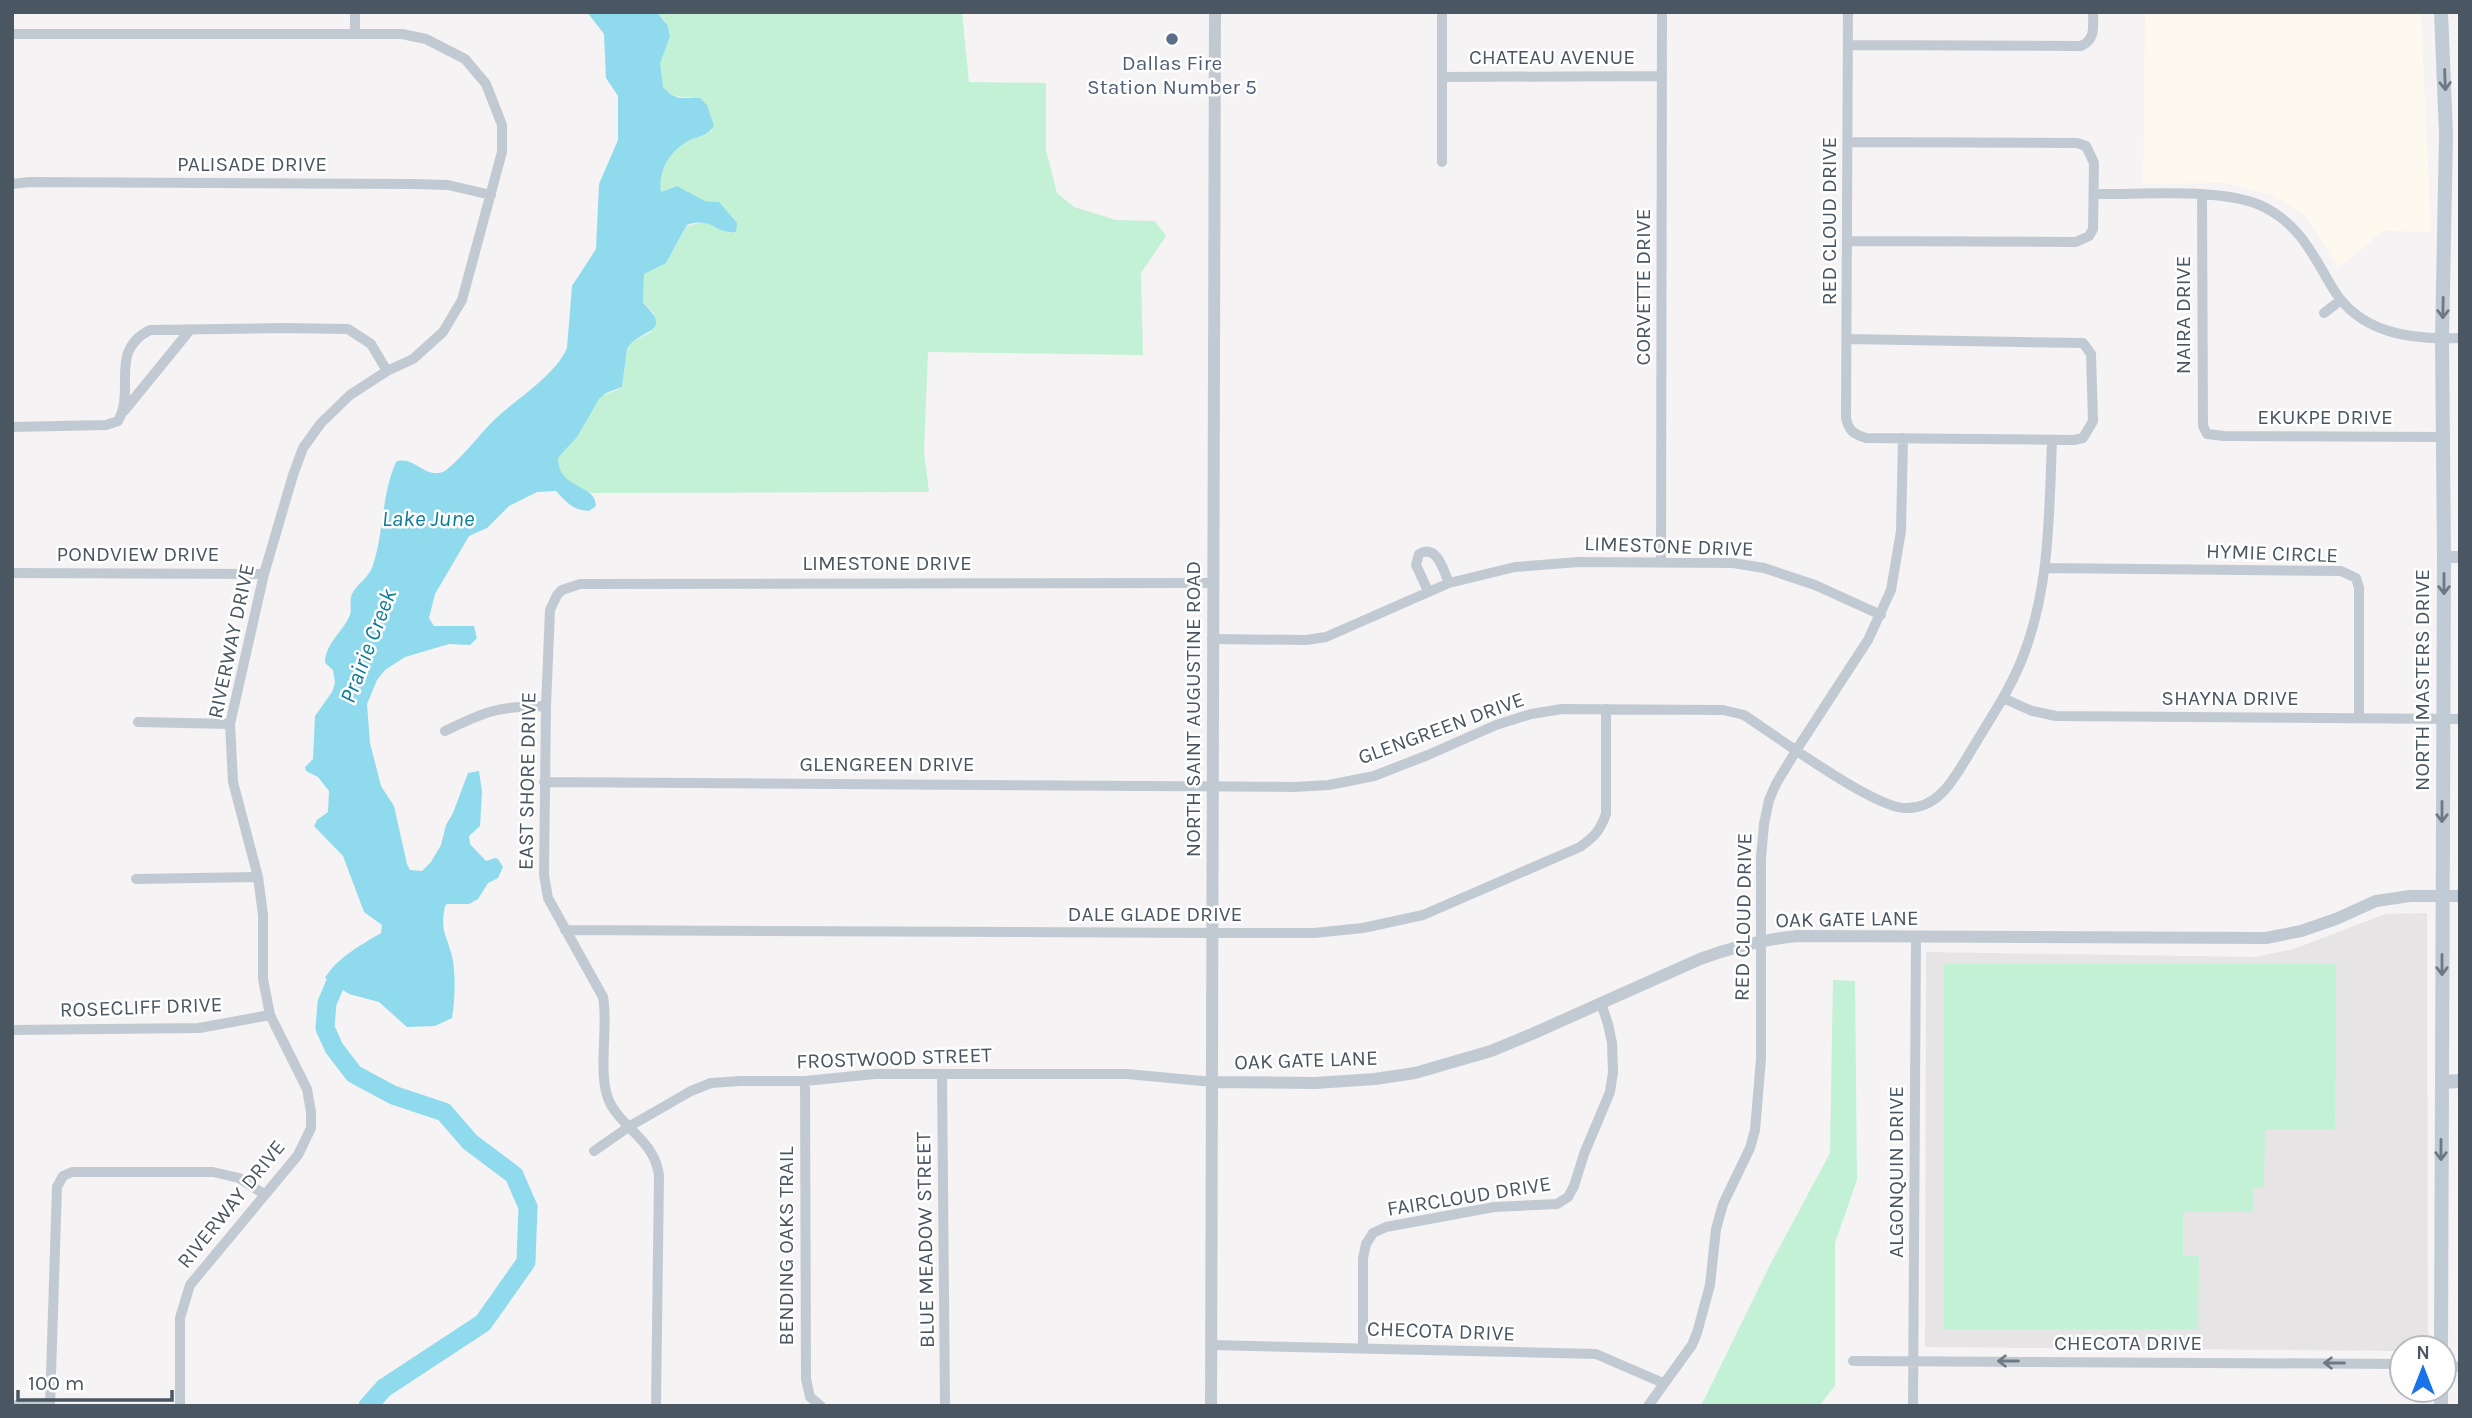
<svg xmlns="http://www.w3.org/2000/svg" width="2472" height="1418" viewBox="0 0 2472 1418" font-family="Karla,sans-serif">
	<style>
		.commercial { fill: #fdf9ef }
		.education { fill: #e6e4e5 }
		.green { fill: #c3f1d5 }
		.water { fill: #90daee }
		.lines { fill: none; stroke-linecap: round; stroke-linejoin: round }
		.river { stroke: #90daee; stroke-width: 19 }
		.minor { stroke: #c1cad2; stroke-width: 10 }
		.tertiary { stroke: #c1cad2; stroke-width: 12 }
		.secondary { stroke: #c1cbd6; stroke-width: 14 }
		.oneway { stroke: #6e7984 }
		.oneway2 { stroke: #6e7983 }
		.service-dot { fill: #5c6f8a; stroke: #fff; stroke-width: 2.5 }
		.labels { text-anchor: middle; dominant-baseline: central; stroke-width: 5; stroke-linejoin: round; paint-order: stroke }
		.street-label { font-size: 21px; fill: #4a5661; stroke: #fff }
		.service-label { font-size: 21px; fill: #4e5e75; stroke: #fff }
		.water-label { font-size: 23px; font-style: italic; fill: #0c7c9b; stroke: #fff }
	</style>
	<rect width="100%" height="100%" fill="#f5f3f3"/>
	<!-- commercial -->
	<path class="commercial" d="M 2145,12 L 2421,12 L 2431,232 L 2383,231 L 2338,268 L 2306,216 L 2272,195 L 2226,183 L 2143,184 Z"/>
	<!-- education -->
	<path class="education" d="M 2427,913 L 2428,1348 L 2402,1348 L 2402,1351 L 1925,1347 L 1926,952 L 2255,957 L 2294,949 L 2385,914 Z"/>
	<!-- green -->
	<path class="green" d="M 657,12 L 962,12 L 969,82 L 1046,83 L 1046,150 L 1057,193 L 1074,207 L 1116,220 L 1155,221 L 1166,236 L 1141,273 L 1143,355 L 928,352 L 924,451 L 929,492 L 591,493 C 575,485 558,479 558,458 C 580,437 582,421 598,400 C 604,392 614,393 622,387 L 627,349 L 630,343 L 651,332 L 654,313 L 643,303 L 644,274 L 666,263 L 687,226 L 704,222 L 729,233 L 719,202 L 705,201 L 676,186 L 661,193 C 657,171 669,151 687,141 C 696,137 705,135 713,130 L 691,97 C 665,99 654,83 661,57 C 663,51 669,44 670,37 C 671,27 663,19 657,12 Z
		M 1944,964 L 2336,964 L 2335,1129 L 2265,1129 L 2264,1188 L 2253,1188 L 2253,1212 L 2183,1212 L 2183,1256 L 2199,1256 L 2198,1329 L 1944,1329 Z
		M 1833,980 L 1855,981 L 1857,1180 L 1835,1243 L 1835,1386 L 1819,1406 L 1701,1406 L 1771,1263 L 1830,1153 Z"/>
	<!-- water -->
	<path class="water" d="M 587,12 L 657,12 L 668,26 L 670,37 L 660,63 L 663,87 L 670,94 L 679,98 L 700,98 L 707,105 L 714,126 C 709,135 699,136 690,140 C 670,150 658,170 661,192 L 677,186 L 705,201 L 719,202 L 737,223 L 736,232 C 716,235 712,216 687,225 L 666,263 L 644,274 L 643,303 C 676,334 637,329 627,349 L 622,387 L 606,393 L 599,399 L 577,437 L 558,458 C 558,490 596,483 596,506 L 589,511 C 573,510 567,503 556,491 L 537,492 L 509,506 L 487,528 L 469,536 L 435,594 L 429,618 L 434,626 L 474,626 L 477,638 L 470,645 L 449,644 L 405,657 L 385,670 L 377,680 L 367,704 L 370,743 L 381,786 L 394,806 L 407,864 L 410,870 L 422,871 L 431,862 L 441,845 L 446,825 L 453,813 L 468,773 L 479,771 L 482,792 L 480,826 L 469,836 L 470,844 L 486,861 L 495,858 L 498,859 L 503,867 L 498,878 L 488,883 L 478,899 L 469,904 L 447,904 L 445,906 C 440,932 446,933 452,956 C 456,974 455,999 452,1018 L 435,1026 L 407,1027 L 379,1002 L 349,994 L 325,978 C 338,957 361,945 381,933 L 382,925 L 364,912 L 343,856 L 314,826 L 317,820 L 328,812 L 329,791 L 318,777 L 306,771 L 305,767 L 313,759 L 315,716 L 332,692 L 335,683 L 333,670 L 325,663 C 325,643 343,632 350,615 C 352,609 349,600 352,594 C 357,584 367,579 372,568 C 384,534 381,496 396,462 C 414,454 425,481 445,471 C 464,456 477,437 494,420 C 516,399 555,376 567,348 L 572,286 L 596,249 L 599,184 L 618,140 L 618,96 L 606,78 L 604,34 Z"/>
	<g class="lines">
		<!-- river -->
		<path class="river" d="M 356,970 L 335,984 L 327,1003 L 325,1028 L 334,1048 L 354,1074 L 393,1095 L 444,1112 L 470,1142 L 514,1175 L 528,1207 L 526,1262 L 483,1323 L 384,1388 L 368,1406"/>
		<!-- minor -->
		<path class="minor" d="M 1442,12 L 1442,162
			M 1848,12 L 1846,418 C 1849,431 1853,434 1866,438 L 2074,440 L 2083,438 L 2093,421 L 2091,354 L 2083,343 L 1848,339
			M 355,33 L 355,12
			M 12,34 L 402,34 L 426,39 L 465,59 L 486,84 L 502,125 L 502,152 L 462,300 L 443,332 L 413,359 L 387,371 L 350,395 L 321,423 L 303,448 L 293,475 L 264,574 L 230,724 L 233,782 L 258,877 L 263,915 L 263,979 L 270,1015 L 307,1089 L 311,1112 L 311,1128 L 298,1155 L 190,1285 L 180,1318 L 180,1406
			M 1848,45 L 2081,46 C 2096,39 2093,27 2093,12
			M 1442,77 L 1662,76
			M 1848,142 L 2077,143 L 2086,146 L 2094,163 L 2093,229 L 2089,236 L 2076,242 L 1848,241
			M 12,184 L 29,182 L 414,184 L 448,185 L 491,195
			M 2094,194 C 2140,195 2225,187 2264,207 C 2300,225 2313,255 2332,287 C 2359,334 2412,340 2460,338
			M 2202,195 L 2203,426 L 2207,434 L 2224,436 L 2444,437
			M 2324,313 L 2341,300
			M 124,411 L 190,330
			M 12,427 L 106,425 L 118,421 C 136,390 108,351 150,330 L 284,328 L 348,329 L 371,344 L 387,371
			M 1661,562 L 1662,12
			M 2045,568 L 2341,571 L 2356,578 L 2359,588 L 2359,718
			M 12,573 L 264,574
			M 1428,591 L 1416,565 L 1419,554 C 1437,544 1443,569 1449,583
			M 1212,639 L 1306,640 L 1326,637 L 1449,583 L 1515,567 L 1579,562 L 1733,563 L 1764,568 L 1815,585 L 1881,615
			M 2003,698 L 2032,711 L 2056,716 L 2460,719
			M 138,722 L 230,724
			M 445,731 C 486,711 499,706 546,706
			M 544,782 L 1294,787 L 1329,785 L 1374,776 L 1428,755 L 1496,725 L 1531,714 L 1562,709 L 1723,710 L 1744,715 C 1776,736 1871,806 1904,808 C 1938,810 1954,779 1969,754 C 1989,720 2012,688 2025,651 C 2050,584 2049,511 2052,441
			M 136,879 L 258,877
			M 565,930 L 1213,933 L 1314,933 L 1363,928 L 1423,915 L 1580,847 C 1594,837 1600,831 1606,814 L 1606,709
			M 12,1030 L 199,1028 L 270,1015
			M 942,1074 L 945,1406
			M 805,1081 L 806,1379 L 810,1397 L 821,1406
			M 594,1151 L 630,1126 L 691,1091 L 711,1083 L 740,1081 L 805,1081 L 875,1074 L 1127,1074 L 1213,1082
			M 1211,1345 L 1596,1354 L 1663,1383
			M 1363,1348 L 1363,1258 L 1366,1244 L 1373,1233 L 1386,1227 L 1494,1207 L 1557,1204 L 1568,1197 L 1574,1186 L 1584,1154 L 1610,1092 L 1613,1072 L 1612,1043 L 1608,1024 L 1601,1003
			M 1853,1361 L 2402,1364
			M 2444,1365 L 2460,1367
			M 12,1405 L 50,1403
			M 50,1406 L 57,1187 L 63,1176 L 72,1172 L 213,1172 L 239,1178 L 264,1194
			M 656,1406 L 659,1175 C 654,1141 626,1131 611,1105 C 596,1079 609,1027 603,997 L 548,898 L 544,875 L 546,706 L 550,610 L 557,595 L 562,590 L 580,584 L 1213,583
			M 1648,1406 L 1692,1345 L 1697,1333 L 1710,1285 L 1716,1229 L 1723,1204 L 1750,1148 L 1755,1130 L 1761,1059 L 1761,858 L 1764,824 L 1769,800 L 1776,784 L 1797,749 L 1868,640 L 1891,590 L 1901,531 L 1903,438
			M 1913,1406 L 1916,938"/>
		<!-- tertiary -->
		<path class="tertiary" d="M 2444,557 L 2460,557
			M 1213,1082 L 1315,1083 L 1375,1079 L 1415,1073 L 1491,1051 L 1532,1034 L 1700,959 C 1733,947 1763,939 1799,936 L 2266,938 L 2301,931 L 2336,919 L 2376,901 L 2410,896 L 2460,896
			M 1211,1406 L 1215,12"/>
		<!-- secondary -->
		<path class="secondary" d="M 2442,1082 L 2460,1081
			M 2441,1348 L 2444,557 L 2442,339 L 2446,134 L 2441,12
			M 2441,1406 L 2441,1390"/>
	</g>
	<!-- one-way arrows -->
	<defs><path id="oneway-shaft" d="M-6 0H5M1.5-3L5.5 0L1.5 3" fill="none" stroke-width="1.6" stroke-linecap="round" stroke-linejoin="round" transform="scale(1.75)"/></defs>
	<g class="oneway">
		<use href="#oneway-shaft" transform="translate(2445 80) rotate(88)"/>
		<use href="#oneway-shaft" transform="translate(2443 308) rotate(91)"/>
		<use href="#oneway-shaft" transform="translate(2444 584) rotate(90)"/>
		<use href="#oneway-shaft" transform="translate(2442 812) rotate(90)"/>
		<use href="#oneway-shaft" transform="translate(2442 965) rotate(90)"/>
		<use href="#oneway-shaft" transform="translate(2441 1150) rotate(90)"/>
	</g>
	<g class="oneway2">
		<use href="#oneway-shaft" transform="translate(2008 1361) rotate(-180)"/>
		<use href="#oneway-shaft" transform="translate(2334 1363) rotate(-180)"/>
	</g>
	<!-- markers -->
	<circle class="service-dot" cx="1172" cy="39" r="7"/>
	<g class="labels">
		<!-- street labels -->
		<g class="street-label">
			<text x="1552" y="57">CHATEAU AVENUE</text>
			<text x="252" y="164">PALISADE DRIVE</text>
			<text transform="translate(1829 221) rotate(-90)">RED CLOUD DRIVE</text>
			<text transform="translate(1643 287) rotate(-90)">CORVETTE DRIVE</text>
			<text transform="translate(2183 315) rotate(-90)">NAIRA DRIVE</text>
			<text x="2325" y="417">EKUKPE DRIVE</text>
			<text transform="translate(1669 546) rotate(2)">LIMESTONE DRIVE</text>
			<text transform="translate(2272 553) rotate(2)">HYMIE CIRCLE</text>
			<text x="138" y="554">PONDVIEW DRIVE</text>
			<text x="887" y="563">LIMESTONE DRIVE</text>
			<text transform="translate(231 641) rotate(-78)">RIVERWAY DRIVE</text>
			<text transform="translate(2422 680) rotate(-90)">NORTH MASTERS DRIVE</text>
			<text x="2230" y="698">SHAYNA DRIVE</text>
			<text transform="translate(1193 709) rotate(-90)">NORTH SAINT AUGUSTINE ROAD</text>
			<text transform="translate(1441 728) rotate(-20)">GLENGREEN DRIVE</text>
			<text x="887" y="764">GLENGREEN DRIVE</text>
			<text transform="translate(527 781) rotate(-89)">EAST SHORE DRIVE</text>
			<text x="1155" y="914">DALE GLADE DRIVE</text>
			<text transform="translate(1743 917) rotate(-89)">RED CLOUD DRIVE</text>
			<text transform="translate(1847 919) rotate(-1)">OAK GATE LANE</text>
			<text transform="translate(141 1007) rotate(-2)">ROSECLIFF DRIVE</text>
			<text transform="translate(894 1058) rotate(-2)">FROSTWOOD STREET</text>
			<text transform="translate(1306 1060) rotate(-2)">OAK GATE LANE</text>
			<text transform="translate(1896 1172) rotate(-90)">ALGONQUIN DRIVE</text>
			<text transform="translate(1469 1196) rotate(-9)">FAIRCLOUD DRIVE</text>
			<text transform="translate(231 1204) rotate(-51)">RIVERWAY DRIVE</text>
			<text transform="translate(925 1240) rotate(-91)">BLUE MEADOW STREET</text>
			<text transform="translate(786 1246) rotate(-90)">BENDING OAKS TRAIL</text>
			<text transform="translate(1441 1331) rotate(2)">CHECOTA DRIVE</text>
			<text x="2128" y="1343">CHECOTA DRIVE</text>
		</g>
		<!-- service labels -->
		<g class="service-label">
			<text x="1172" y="63">Dallas Fire<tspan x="1172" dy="24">Station Number 5</tspan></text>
		</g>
		<!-- water labels -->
		<g class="water-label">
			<text x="428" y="518">Lake June</text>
			<text transform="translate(368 646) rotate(-69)">Prairie Creek</text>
		</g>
	</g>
	<!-- border -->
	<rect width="2472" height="1418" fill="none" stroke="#4a5661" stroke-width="28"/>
	<!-- north arrow -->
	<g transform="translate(2423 1369)"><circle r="33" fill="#ffffff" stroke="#b7bbc0" stroke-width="2"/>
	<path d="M0-5L12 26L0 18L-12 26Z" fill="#1a73e8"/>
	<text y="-10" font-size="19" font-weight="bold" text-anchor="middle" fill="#4a5661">N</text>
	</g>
	<!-- scale -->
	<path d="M18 1390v10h154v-10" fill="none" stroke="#4a5661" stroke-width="3.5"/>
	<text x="28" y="1390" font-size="21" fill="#4a5661" stroke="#ffffff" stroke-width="5" paint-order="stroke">100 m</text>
</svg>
